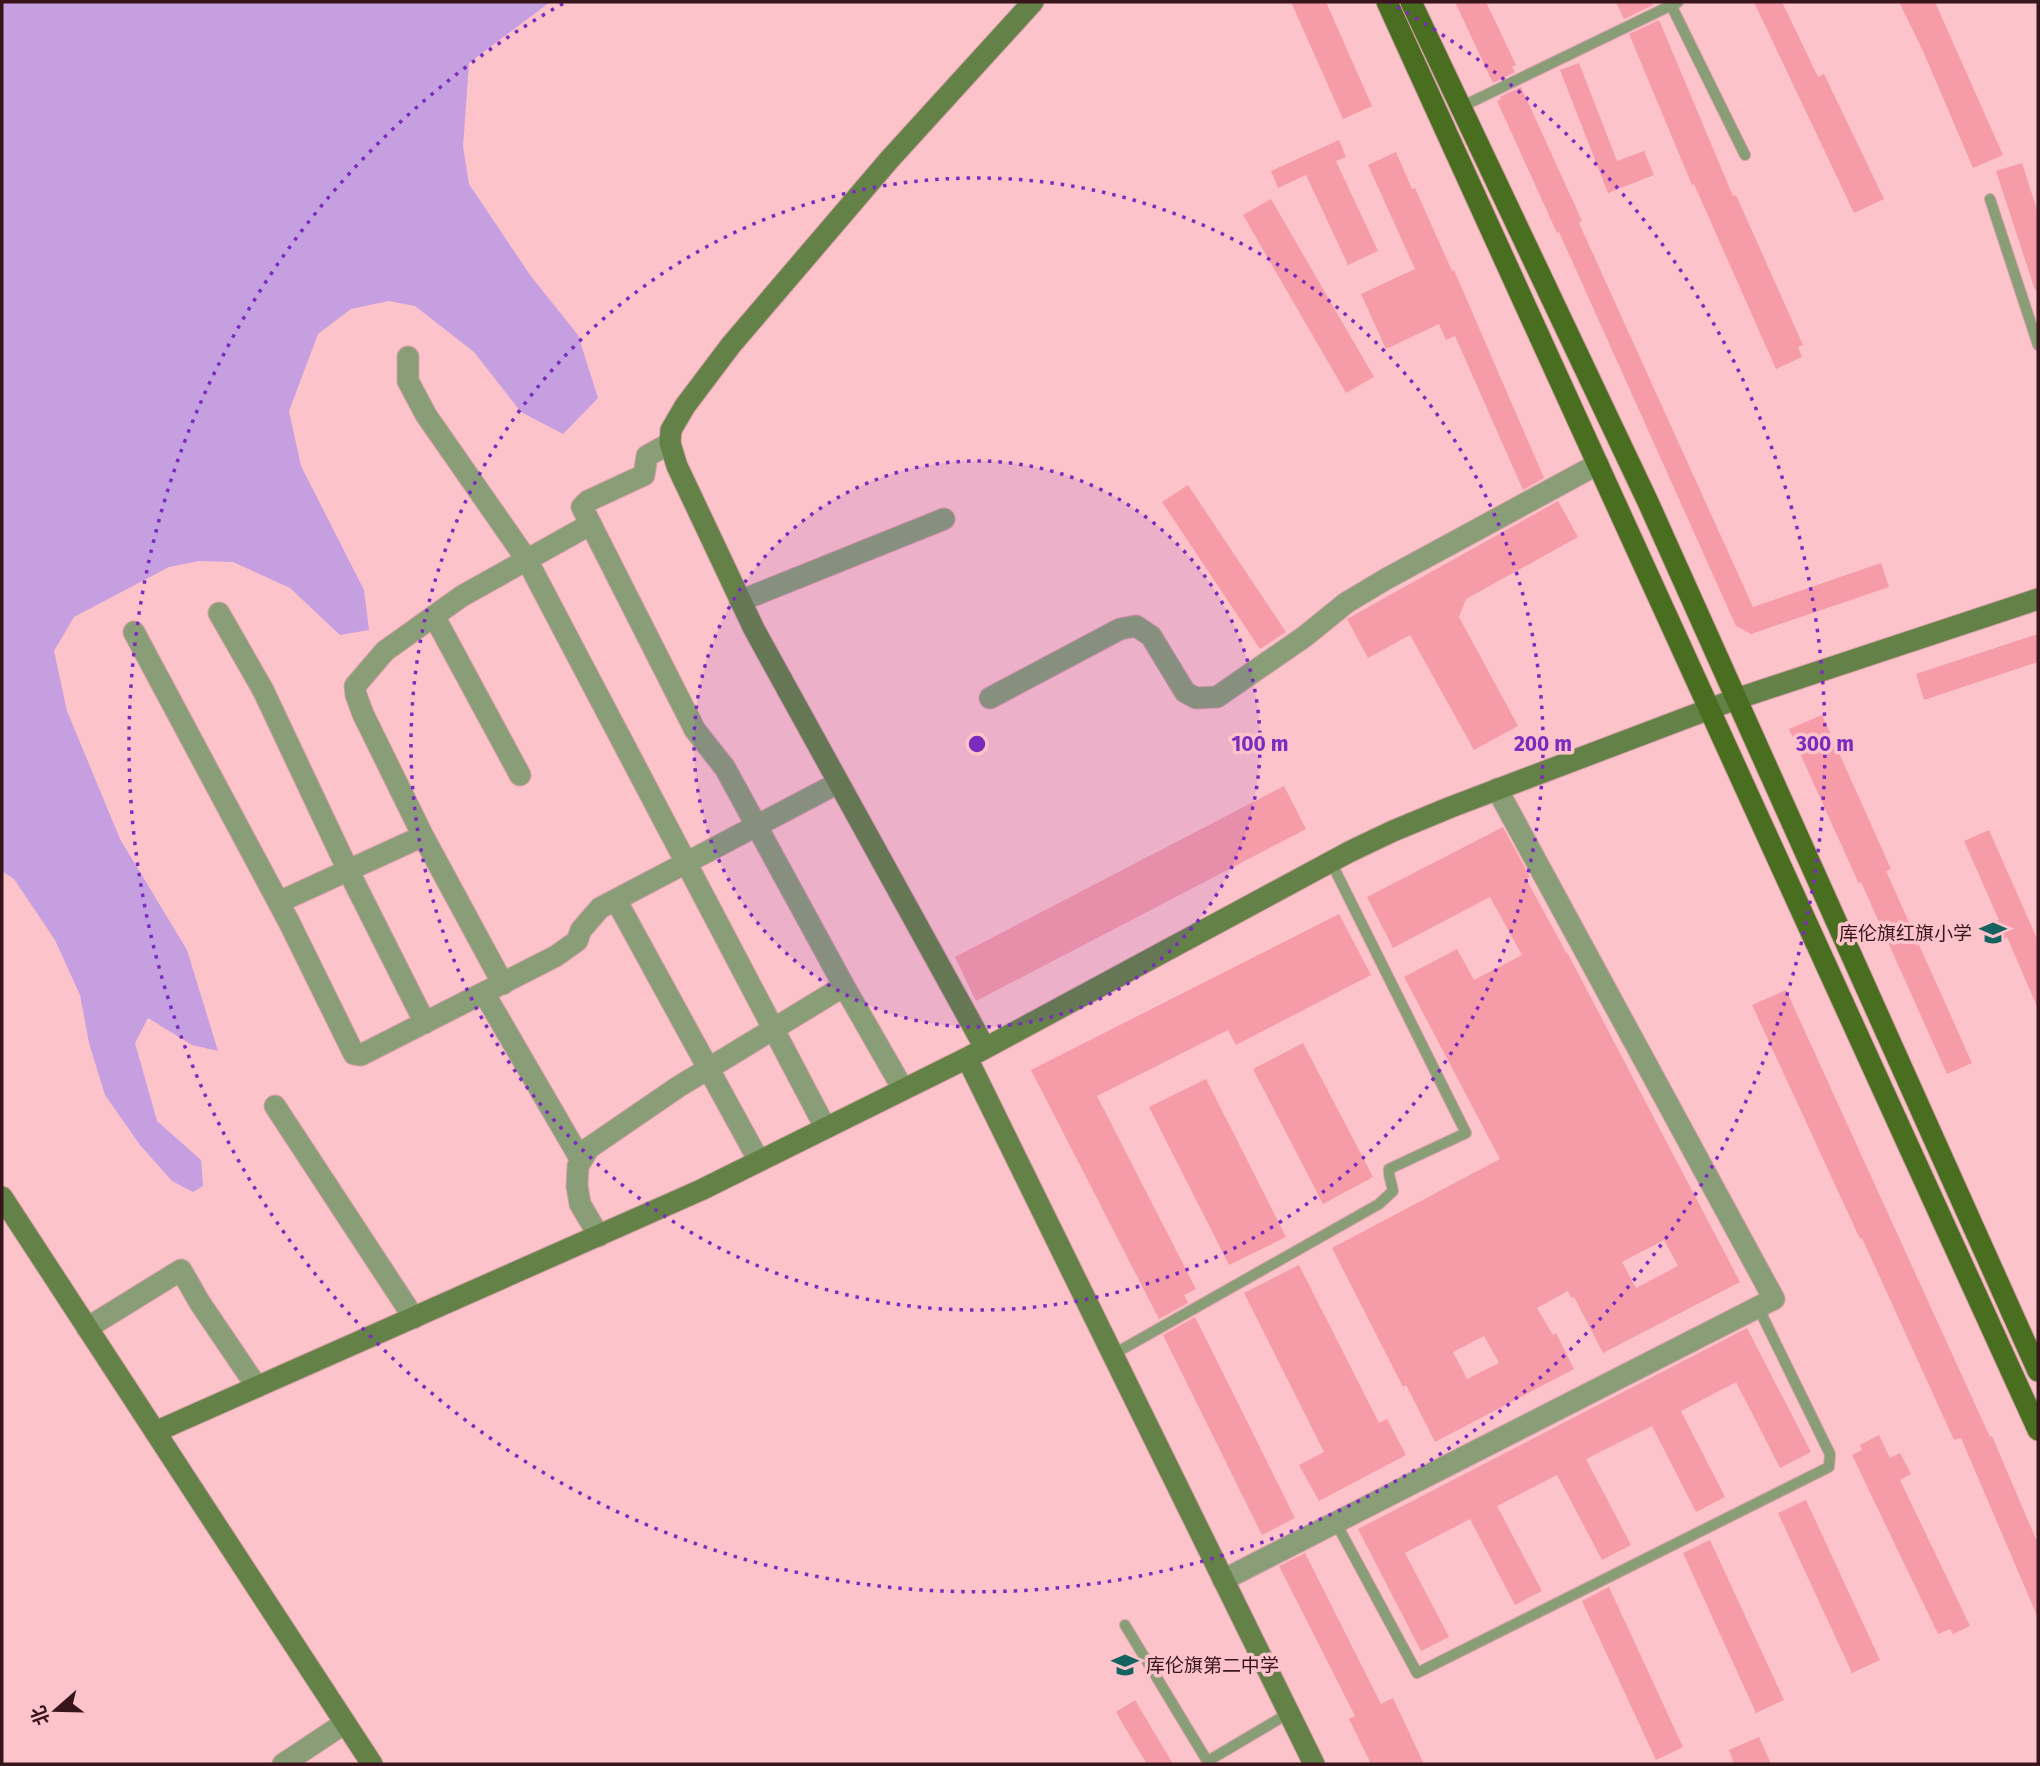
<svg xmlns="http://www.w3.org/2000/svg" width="2040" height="1766" viewBox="0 0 2040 1766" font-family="'Fira Sans','Noto Sans SC',sans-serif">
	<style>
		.green { fill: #c59fe0 }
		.building { fill: #f69ca8; fill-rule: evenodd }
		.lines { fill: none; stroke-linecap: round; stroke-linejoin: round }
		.lane-casing { stroke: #d5a0a7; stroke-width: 12 }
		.street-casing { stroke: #d5a0a7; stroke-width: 23 }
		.secondary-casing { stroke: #d5a0a7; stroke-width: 23 }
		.primary-casing { stroke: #d5a0a7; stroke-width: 23 }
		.lane { stroke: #899e77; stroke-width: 10 }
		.street { stroke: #899e77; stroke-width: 21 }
		.secondary { stroke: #648248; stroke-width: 21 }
		.primary { stroke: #4a6e20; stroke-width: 21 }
		.ring { fill: none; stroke: #7b2cbf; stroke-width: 3.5; stroke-dasharray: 3.5 7 }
		.labels { text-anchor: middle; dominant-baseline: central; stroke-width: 7; stroke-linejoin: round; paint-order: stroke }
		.poi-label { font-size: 19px; fill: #37151b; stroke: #fcc3ca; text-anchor: end }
		.centre { fill: #7b2cbf; stroke: #fcc3ca; stroke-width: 3.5 }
		.ring-label { font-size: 21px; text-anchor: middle; font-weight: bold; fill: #7b2cbf; stroke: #fcc3ca; stroke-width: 7; stroke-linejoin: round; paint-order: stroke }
	</style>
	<rect width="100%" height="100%" fill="#fcc3ca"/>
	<!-- green -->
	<path class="green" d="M 2,2 L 550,2 L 469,63 L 463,147 L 469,184 L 530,275 L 578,335 L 598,398 L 563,434 L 521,412 L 474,352 L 415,306 L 389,301 L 351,309 L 318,334 L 289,411 L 301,466 L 364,590 L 369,630 L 340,635 L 290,588 L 233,562 L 199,561 L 169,567 L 74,617 L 54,651 L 67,711 L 120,839 L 187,950 L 218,1051 L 192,1045 L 148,1018 L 135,1043 L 157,1121 L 201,1160 L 203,1186 L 193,1192 L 172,1181 L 140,1145 L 105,1095 L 89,1043 L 80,995 L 55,940 L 14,879 L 2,871 Z"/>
	<!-- building -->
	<path class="building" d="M 1291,2 L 1326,2 L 1372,106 L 1343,119 Z
		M 1455,2 L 1486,2 L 1516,65 L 1512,67 L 1515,72 L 1493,83 Z
		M 1616,2 L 1651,2 L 1653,5 L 1624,19 Z
		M 1754,2 L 1782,2 L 1818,77 L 1824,74 L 1884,199 L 1854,213 Z
		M 1899,2 L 1935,2 L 2003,155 L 1973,168 L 1923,51 Z
		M 1659,20 L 1733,196 L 1736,195 L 1803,345 L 1798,347 L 1802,357 L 1776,369 L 1694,184 L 1692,185 L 1629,34 Z
		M 1579,63 L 1617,161 L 1644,151 L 1654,175 L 1608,193 L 1560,70 Z
		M 1521,87 L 1582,221 L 1579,223 L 1753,607 L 1881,563 L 1889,587 L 1751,634 L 1736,626 L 1559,232 L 1557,233 L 1497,101 L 1501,99 L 1500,97 Z
		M 1339,140 L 1346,157 L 1336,161 L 1378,251 L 1348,265 L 1306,175 L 1278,188 L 1271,171 Z
		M 1396,152 L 1412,189 L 1415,188 L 1452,271 L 1454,270 L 1544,478 L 1523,490 L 1455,336 L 1446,340 L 1439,324 L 1386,349 L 1361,294 L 1415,269 L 1368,165 Z
		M 2022,163 L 2038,213 L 2038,289 L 2035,290 L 1996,171 Z
		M 1271,199 L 1374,377 L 1346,393 L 1243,215 Z
		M 1188,485 L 1286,632 L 1260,649 L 1162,502 Z
		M 1558,501 L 1578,537 L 1466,599 L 1459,617 L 1518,726 L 1474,750 L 1410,635 L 1368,658 L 1347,619 Z
		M 2038,634 L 2038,662 L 1924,700 L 1916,674 Z
		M 1822,715 L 1891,869 L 1886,871 L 1972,1063 L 1947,1074 L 1861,882 L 1859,884 L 1789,729 Z
		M 1284,786 L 1306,829 L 976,1001 L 955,957 Z
		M 1503,827 L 1530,877 L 1526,879 L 1567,954 L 1568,954 L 1740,1282 L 1603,1353 L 1574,1297 L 1571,1298 L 1568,1291 L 1537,1308 L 1553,1335 L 1556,1333 L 1574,1369 L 1435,1442 L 1406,1385 L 1403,1387 L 1332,1248 L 1500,1159 L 1404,977 L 1457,949 L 1474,980 L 1522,955 L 1490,897 L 1393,948 L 1367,897 ZM 1664,1240 L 1678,1266 L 1636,1288 L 1622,1262 ZM 1484,1336 L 1499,1363 L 1467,1379 L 1453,1352 Z
		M 1989,830 L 2038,941 L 2038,1009 L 2007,937 L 1995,943 L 1987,925 L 1999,920 L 1964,841 Z
		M 1339,914 L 1371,975 L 1236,1045 L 1228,1030 L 1097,1096 L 1196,1289 L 1184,1295 L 1188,1303 L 1159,1319 L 1031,1070 Z
		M 1786,990 L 1990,1437 L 1992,1436 L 2038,1544 L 2038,1618 L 1961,1438 L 1954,1440 L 1862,1238 L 1860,1239 L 1752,1005 Z
		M 1303,1043 L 1373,1177 L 1323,1204 L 1253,1069 Z
		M 1206,1079 L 1286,1237 L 1229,1265 L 1149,1107 Z
		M 1299,1265 L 1379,1423 L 1387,1419 L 1406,1455 L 1319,1501 L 1299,1465 L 1324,1452 L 1244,1293 Z
		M 1195,1317 L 1295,1518 L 1262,1535 L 1163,1335 Z
		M 1747,1328 L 1811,1452 L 1780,1468 L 1736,1382 L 1681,1411 L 1725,1497 L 1696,1512 L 1652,1426 L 1586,1459 L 1631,1545 L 1602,1560 L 1557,1475 L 1497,1506 L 1542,1591 L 1515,1605 L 1470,1519 L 1405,1553 L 1449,1637 L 1421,1651 L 1358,1529 Z
		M 1879,1435 L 1890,1458 L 1900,1453 L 1911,1474 L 1900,1480 L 1970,1626 L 1953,1634 L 1950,1629 L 1938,1634 L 1852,1455 L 1862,1450 L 1860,1445 Z
		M 1806,1500 L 1880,1660 L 1852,1673 L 1778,1513 Z
		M 1710,1540 L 1784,1700 L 1756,1713 L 1683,1553 Z
		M 1305,1553 L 1381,1704 L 1393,1698 L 1424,1764 L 1371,1764 L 1349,1719 L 1355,1716 L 1279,1566 Z
		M 1609,1587 L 1683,1747 L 1656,1760 L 1582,1601 Z
		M 1135,1700 L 1173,1764 L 1147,1764 L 1131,1738 L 1116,1712 Z
		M 1759,1737 L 1771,1764 L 1734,1764 L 1729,1750 Z"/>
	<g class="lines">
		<!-- lane casing -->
		<g class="lane-casing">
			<path id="lane" d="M 1671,5 L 1745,155
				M 1461,107 L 1678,2
				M 1990,199 L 2038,345
				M 1112,1355 L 1379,1204 L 1393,1191 C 1392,1183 1388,1177 1389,1169 L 1466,1133 L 1331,862
				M 1336,1523 L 1417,1673 L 1829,1467 L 1830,1454 L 1758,1307
				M 1125,1625 L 1209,1764
				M 1208,1761 L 1289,1713"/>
		</g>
		<!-- street casing -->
		<g class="street-casing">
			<path id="street" d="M 408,357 L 408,381 L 426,415 L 527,560 L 825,1127
				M 670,443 L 647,456 L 644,475 L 588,501 L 582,507 L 695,730 L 725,768 L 844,986 L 903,1089
				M 740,601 L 944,519
				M 219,613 L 263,690 L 348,870 L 425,1023
				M 434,616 L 520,775
				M 134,632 L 289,922 L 354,1054 L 361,1055 L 556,956 L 577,941 L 581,930 L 600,908 L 838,783
				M 990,698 L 1120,629 L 1136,626 L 1151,636 L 1185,692 L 1196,698 L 1217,697 L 1304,637 L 1346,603 L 1386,579 L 1598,464
				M 616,900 L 759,1161
				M 279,902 L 423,836
				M 503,984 L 423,836 L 363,714 L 356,695 L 355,686 L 385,651 L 462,596 L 591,524
				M 484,993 L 581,1160
				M 275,1106 L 414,1318
				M 599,1236 L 580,1204 L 577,1186 L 578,1166 L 589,1148 L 678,1087 L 844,986
				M 87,1328 L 181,1270 L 200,1303 L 257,1387
				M 1223,1580 L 1774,1299 L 1497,789
				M 283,1764 L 345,1723"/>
		</g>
		<!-- secondary casing -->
		<g class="secondary-casing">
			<path id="secondary" d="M 985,1048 L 754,629 L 677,466 L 670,443 L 671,430 L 685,406 L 731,345 L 889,160 L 1033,2
				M 967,1058 L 1314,1764
				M 2,1197 L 372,1764
				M 155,1432 L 701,1190 L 967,1058 L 1349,852 L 1393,831 L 1451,807 L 1736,699 L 2038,599"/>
		</g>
		<!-- primary casing -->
		<g class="primary-casing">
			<path id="primary" d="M 1387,2 L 2038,1430
				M 1411,2 L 1648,502 L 2038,1371"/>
		</g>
		<!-- lane -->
		<use href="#lane" class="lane"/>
		<!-- street -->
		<use href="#street" class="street"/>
		<!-- secondary -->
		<use href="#secondary" class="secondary"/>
		<!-- primary -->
		<use href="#primary" class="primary"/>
	</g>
	<!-- distance rings -->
	<circle cx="977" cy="744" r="283" fill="#7b2cbf" fill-opacity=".12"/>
	<g class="ring">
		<circle cx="977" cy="744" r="283"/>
		<circle cx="977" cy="744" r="566"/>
		<path d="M1388 2A848 848 0 1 1 566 2"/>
	</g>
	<!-- icons -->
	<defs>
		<g id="school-bare" transform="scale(2.1)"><path d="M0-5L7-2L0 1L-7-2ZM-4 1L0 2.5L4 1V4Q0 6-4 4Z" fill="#156360" stroke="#fcc3ca" stroke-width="2.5" paint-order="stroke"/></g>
	</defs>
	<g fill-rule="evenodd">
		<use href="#school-bare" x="1993" y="933"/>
		<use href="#school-bare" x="1125" y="1665"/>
	</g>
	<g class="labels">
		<!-- poi labels -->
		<g class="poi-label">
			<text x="1972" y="933">库伦旗红旗小学</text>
			<text x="1146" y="1665" text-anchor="start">库伦旗第二中学</text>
		</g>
	</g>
	<circle cx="977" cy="744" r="10" class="centre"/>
	<g class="ring-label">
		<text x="1260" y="751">100 m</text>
		<text x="1543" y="751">200 m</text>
		<text x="1825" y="751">300 m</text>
	</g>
	<!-- border -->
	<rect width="2040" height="1766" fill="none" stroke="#37151b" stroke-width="7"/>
	<!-- north arrow -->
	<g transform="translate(56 1710) rotate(250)" stroke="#fcc3ca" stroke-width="5" paint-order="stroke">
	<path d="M0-5L12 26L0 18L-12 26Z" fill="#37151b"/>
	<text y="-10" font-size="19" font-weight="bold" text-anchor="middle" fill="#37151b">北</text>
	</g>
</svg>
